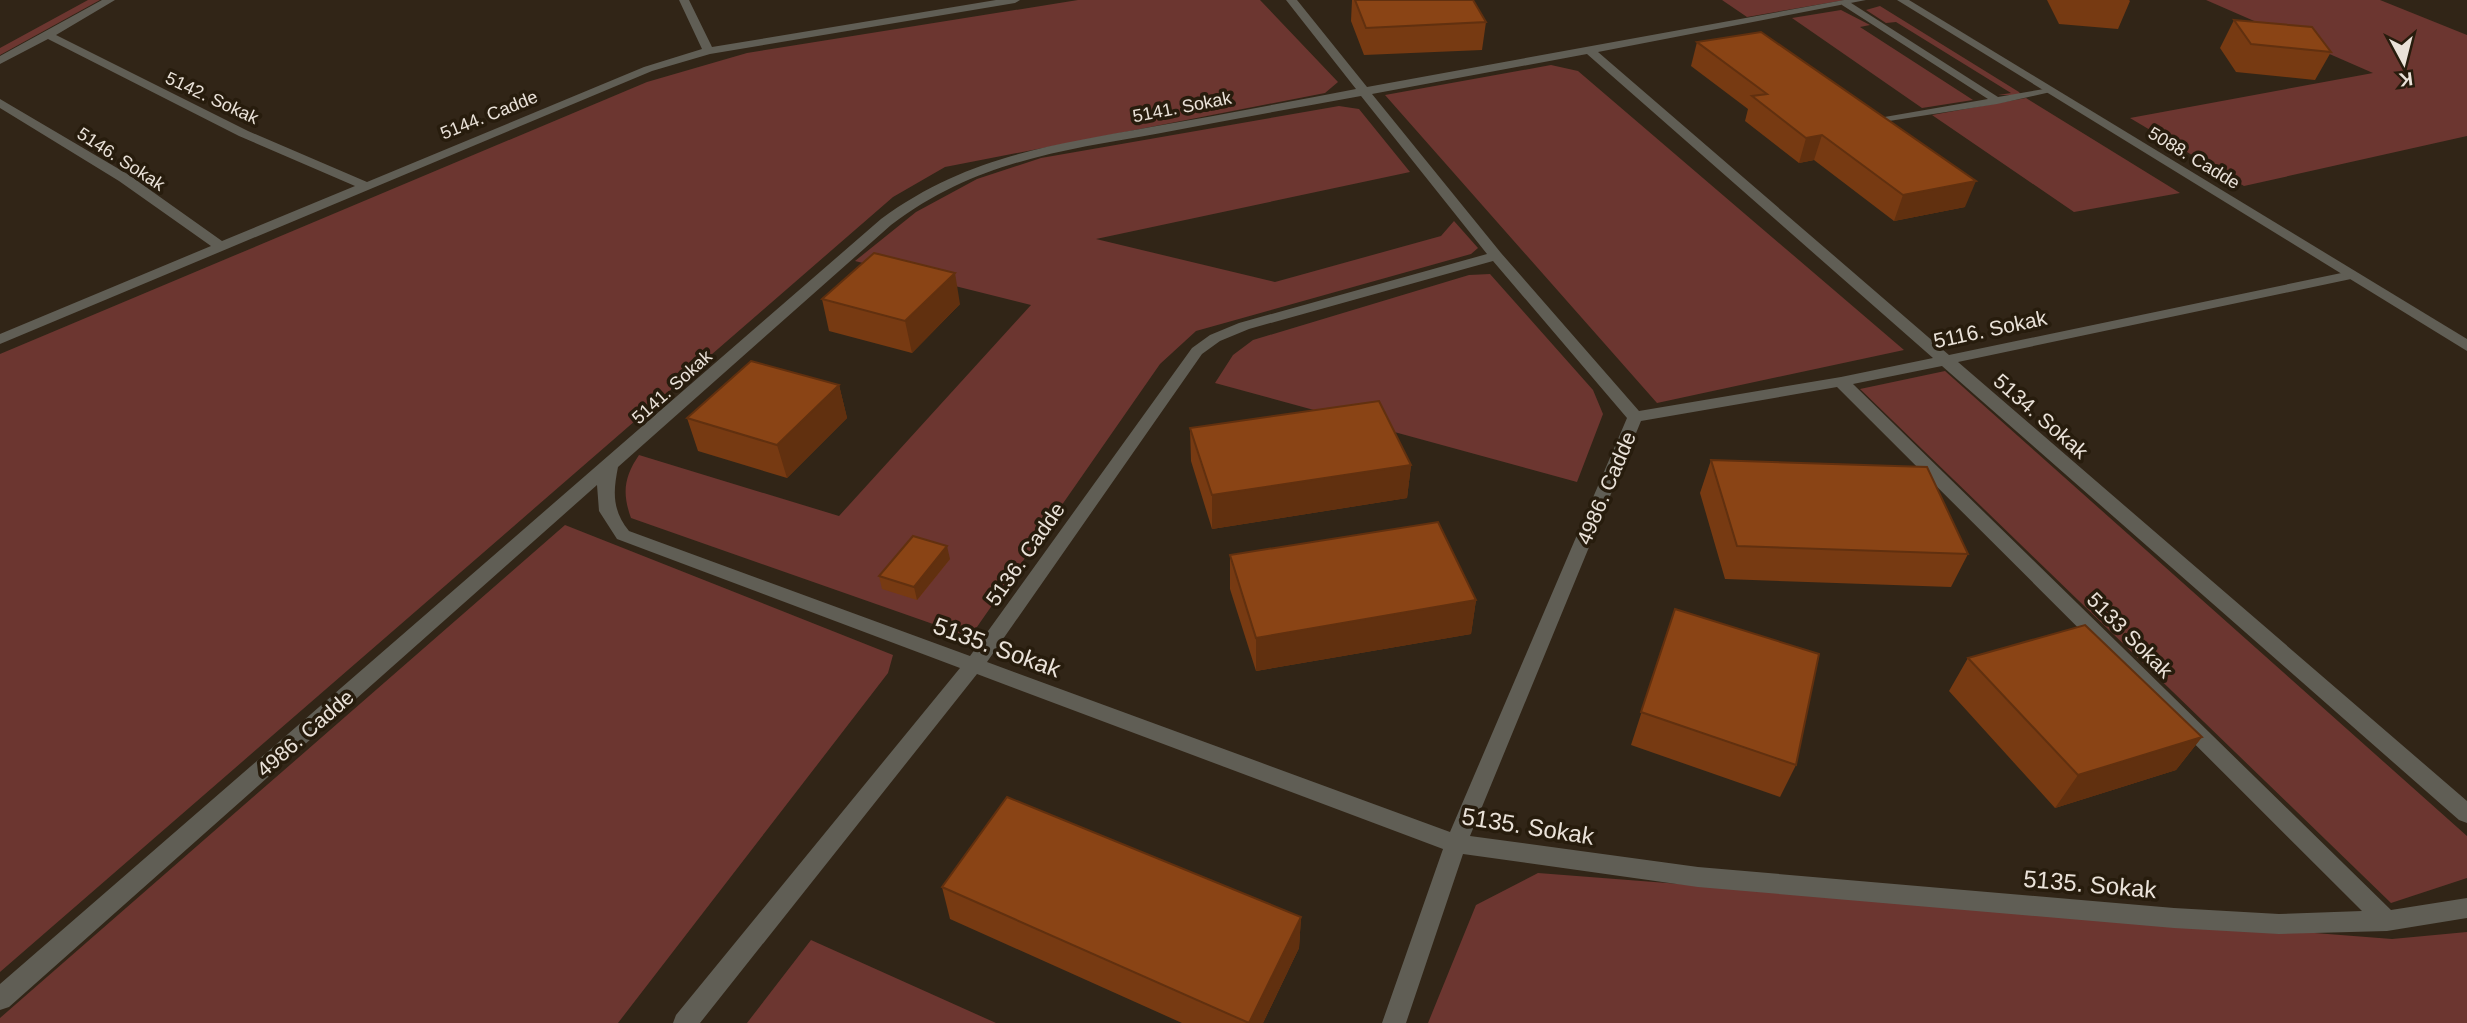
<svg xmlns="http://www.w3.org/2000/svg" width="2467" height="1023" viewBox="0 0 2467 1023" font-family="Arial,sans-serif">
	<style>
		.green { fill: #6c3630 }
		.lines { fill: none; stroke-linecap: round; stroke-linejoin: round }
		.service { fill: #605e55; fill-rule: evenodd }
		.minor { fill: #605e55; fill-rule: evenodd }
		.tertiary { fill: #605e55; fill-rule: evenodd }
		.wall { fill: #773a12 }
		.shaded-wall { fill: #61300f }
		.building { fill: #8a4415; stroke: #61300f; stroke-width: 2 }
		.labels { text-anchor: middle; dominant-baseline: central; stroke-width: 7; stroke-linejoin: round; paint-order: stroke }
		.far-street-label { font-size: 18px; fill: #eae2d9; stroke: #271c0d }
		.street-label { font-size: 21px; fill: #eae2d9; stroke: #271c0d }
		.near-street-label { font-size: 24px; fill: #eae2d9; stroke: #271c0d }
	</style>
	<rect width="100%" height="100%" fill="#312517"/>
	<!-- green -->
	<path class="green" d="M 88,0 L 100,0 L 0,55 L 0,48 Z
		M 1078,0 L 1260,0 L 1338,82 L 1325,93 L 945,167 L 893,197 L 0,972 L 0,354 L 647,82 L 747,53 Z
		M 1722,0 L 1845,0 L 1747,17 Z
		M 2206,0 L 2380,0 L 2467,35 L 2467,136 L 2244,186 L 2130,118 L 2373,73 Z
		M 1880,6 L 2019,92 L 2021,95 L 1998,95 L 2011,93 L 1896,22 L 1886,23 L 1866,10 Z
		M 1841,10 L 1870,25 L 1860,27 L 1973,100 L 1922,108 L 1792,18 Z
		M 1551,65 L 1578,71 L 1904,350 L 1657,403 L 1385,95 Z
		M 2026,98 L 2180,193 L 2074,212 L 1932,115 Z
		M 1339,106 L 1359,109 L 1410,172 L 1096,239 L 1275,282 L 1441,236 L 1454,221 L 1478,248 L 1471,254 L 1196,331 L 1160,364 L 970,637 L 631,518 C 622,493 624,477 639,455 L 839,516 L 1031,305 L 855,261 L 916,212 L 977,179 L 1041,158 Z
		M 1490,274 L 1593,390 L 1603,414 L 1577,482 L 1215,383 L 1233,355 L 1253,340 L 1469,275 Z
		M 1945,371 L 2467,836 L 2467,878 L 2391,903 L 1860,389 Z
		M 565,525 L 893,655 L 888,673 L 618,1023 L 0,1023 L 0,1018 Z
		M 1538,873 L 2392,939 L 2467,932 L 2467,1023 L 1428,1023 L 1476,905 Z
		M 811,940 L 996,1023 L 747,1023 Z"/>
	<g class="lines">
		<!-- service -->
		<path class="service" d="M 1842,1 L 1848,1 L 1998,97 L 2050,88 L 2055,91 L 1997,104 L 1870,124 L 1868,122 L 1873,119 L 1988,99 L 1842,5 Z"/>
		<!-- minor -->
		<path class="minor" d="M 102,0 L 115,0 L 56,35 L 248,131 L 367,182 L 644,67 L 702,49 L 679,0 L 689,0 L 712,47 L 996,0 L 1020,0 L 1015,3 L 710,54 L 652,71 L 0,344 L 0,334 L 211,246 L 119,181 L 0,108 L 0,99 L 129,175 L 222,241 L 355,186 L 239,136 L 48,39 L 0,64 L 0,56 Z
			M 1286,0 L 1297,0 L 1367,87 L 1844,0 L 1866,0 L 1598,52 L 1949,355 L 2351,271 L 2356,272 L 2358,275 L 2351,279 L 1958,362 L 2467,801 L 2467,823 L 2459,820 L 1942,366 L 1853,384 L 2391,910 L 2467,898 L 2467,918 L 2387,931 L 2279,934 L 2174,928 L 1698,887 L 1463,854 L 1406,1023 L 1382,1023 L 1443,849 L 977,674 L 700,1023 L 673,1023 L 676,1015 L 960,668 L 617,539 L 599,511 L 597,485 L 9,1007 L 0,1010 L 0,984 L 881,219 C 965,157 1051,145 1151,127 C 1220,115 1288,102 1356,89 ZM 1587,54 L 1933,358 L 1841,377 L 1639,411 L 1501,253 L 1372,94 ZM 1361,96 L 1487,254 L 1239,323 L 1210,335 L 1192,348 L 970,656 L 629,531 C 612,510 613,492 618,467 L 891,225 C 976,161 1060,151 1161,133 C 1228,120 1295,108 1361,96 ZM 1493,261 L 1627,418 L 1450,832 L 987,662 L 1202,354 L 1220,341 L 1249,329 ZM 1837,387 L 2362,911 L 2279,914 L 2174,908 L 1698,867 L 1470,836 L 1641,421 Z"/>
		<!-- tertiary -->
		<path class="tertiary" d="M 1897,0 L 1909,0 L 2467,339 L 2467,351 Z"/>
	</g>
	<!-- wall -->
	<path class="wall" d="M 1352,0 L 1473,0 L 1486,22 L 1482,50 L 1364,55 L 1351,21 Z
		M 2047,0 L 2129,0 L 2130,1 L 2118,29 L 2059,24 Z
		M 2234,20 L 2331,52 L 2315,80 L 2236,72 L 2220,48 Z
		M 1697,42 L 1965,207 L 1894,221 L 1814,160 L 1799,163 L 1745,121 L 1748,109 L 1691,66 Z
		M 822,299 L 960,304 L 912,353 L 829,331 Z
		M 839,385 L 847,418 L 787,478 L 698,451 L 687,418 Z
		M 1190,428 L 1411,465 L 1407,498 L 1212,529 L 1191,461 Z
		M 1711,460 L 1968,554 L 1951,587 L 1725,579 L 1700,493 Z
		M 1230,555 L 1476,600 L 1471,634 L 1256,671 L 1230,589 Z
		M 950,559 L 917,600 L 882,589 L 879,576 Z
		M 1675,609 L 1796,765 L 1780,797 L 1631,745 Z
		M 1968,658 L 2202,737 L 2176,770 L 2055,808 L 1949,691 Z
		M 942,887 L 1301,917 L 1299,948 L 1263,1023 L 1182,1023 L 950,919 Z"/>
	<!-- shaded-wall -->
	<path class="shaded-wall" d="M 1822,135 L 1814,160 L 1799,163 L 1806,138 Z
		M 1976,181 L 1965,207 L 1894,221 L 1903,195 Z
		M 955,273 L 960,304 L 912,353 L 905,321 Z
		M 839,385 L 847,418 L 787,478 L 777,445 Z
		M 1411,465 L 1407,498 L 1212,529 L 1212,495 Z
		M 947,546 L 950,559 L 917,600 L 914,587 Z
		M 1476,600 L 1471,634 L 1256,671 L 1256,638 Z
		M 2202,737 L 2176,770 L 2055,808 L 2078,775 Z
		M 1301,917 L 1299,948 L 1263,1023 L 1249,1023 Z"/>
	<!-- building -->
	<path class="building" d="M 1355,0 L 1473,0 L 1486,22 L 1366,28 Z
		M 2234,20 L 2312,27 L 2331,52 L 2251,44 Z
		M 1761,32 L 1976,181 L 1903,195 L 1822,135 L 1806,138 L 1752,96 L 1767,94 L 1697,42 Z
		M 874,253 L 955,273 L 905,321 L 822,299 Z
		M 751,361 L 839,385 L 777,445 L 687,418 Z
		M 1379,401 L 1411,465 L 1212,495 L 1190,428 Z
		M 1711,460 L 1927,467 L 1968,554 L 1737,546 Z
		M 1438,522 L 1476,600 L 1256,638 L 1230,555 Z
		M 913,536 L 947,546 L 914,587 L 879,576 Z
		M 1675,609 L 1819,654 L 1796,765 L 1641,712 Z
		M 2085,625 L 2202,737 L 2078,775 L 1968,658 Z
		M 1007,797 L 1301,917 L 1249,1023 L 942,887 Z"/>
	<g class="labels">
		<!-- far-street labels -->
		<g class="far-street-label">
			<text transform="translate(212 98) rotate(25)">5142. Sokak</text>
			<text transform="translate(1182 107) rotate(-11)">5141. Sokak</text>
			<text transform="translate(489 115) rotate(-22)">5144. Cadde</text>
			<text transform="translate(2194 158) rotate(31)">5088. Cadde</text>
			<text transform="translate(121 159) rotate(33)">5146. Sokak</text>
			<text transform="translate(672 387) rotate(-42)">5141. Sokak</text>
		</g>
		<!-- street labels -->
		<g class="street-label">
			<text transform="translate(1990 329) rotate(-12)">5116. Sokak</text>
			<text transform="translate(2041 416) rotate(41)">5134. Sokak</text>
			<text transform="translate(1606 488) rotate(-67)">4986. Cadde</text>
			<text transform="translate(1025 554) rotate(-55)">5136. Cadde</text>
			<text transform="translate(2130 635) rotate(45)">5133 Sokak</text>
			<text transform="translate(305 733) rotate(-41)">4986. Cadde</text>
		</g>
		<!-- near-street labels -->
		<g class="near-street-label">
			<text transform="translate(997 647) rotate(20)">5135. Sokak</text>
			<text transform="translate(1528 826) rotate(9)">5135. Sokak</text>
			<text transform="translate(2090 884) rotate(5)">5135. Sokak</text>
		</g>
	</g>
	<!-- north arrow -->
	<g transform="translate(2404 63) rotate(173)" stroke="#271c0d" stroke-width="5" paint-order="stroke">
	<path d="M0-5L12 26L0 18L-12 26Z" fill="#eae2d9"/>
	<text y="-10" font-size="19" font-weight="bold" text-anchor="middle" fill="#eae2d9">K</text>
	</g>
</svg>
